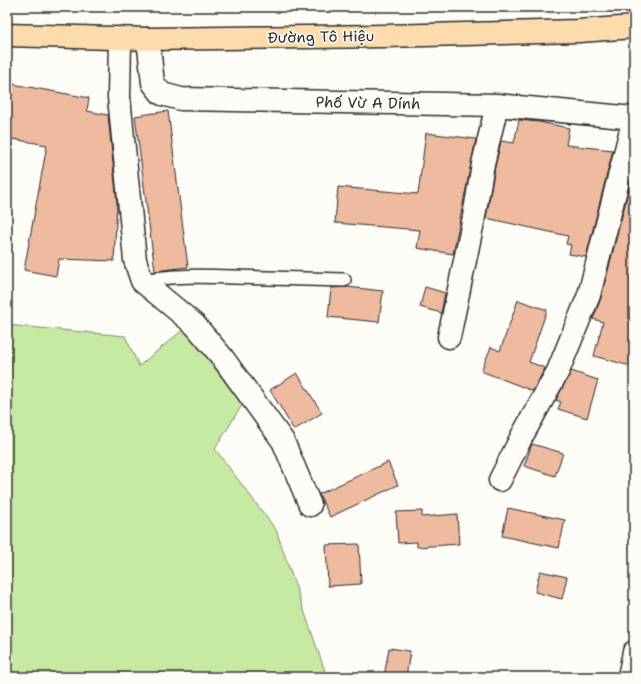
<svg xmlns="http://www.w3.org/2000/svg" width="641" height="684" viewBox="0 0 641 684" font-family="'Shantell Sans',sans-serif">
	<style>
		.green { fill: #c7eaa3; stroke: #798a67 }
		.building { fill: #eebba0; stroke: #2b2b2b }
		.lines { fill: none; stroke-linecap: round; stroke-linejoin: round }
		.lane-casing { stroke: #2b2b2b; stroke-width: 16 }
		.street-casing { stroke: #2b2b2b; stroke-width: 25 }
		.highway-casing { stroke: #2b2b2b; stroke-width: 25 }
		.lane { stroke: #fdfcf7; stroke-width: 13 }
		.street { stroke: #fdfcf7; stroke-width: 22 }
		.highway { stroke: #fcdcac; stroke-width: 22 }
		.labels { text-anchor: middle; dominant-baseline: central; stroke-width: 3; stroke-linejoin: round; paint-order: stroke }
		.street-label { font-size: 15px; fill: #2b2b2b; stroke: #fdfcf7 }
	</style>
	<rect width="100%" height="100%" fill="#fdfcf7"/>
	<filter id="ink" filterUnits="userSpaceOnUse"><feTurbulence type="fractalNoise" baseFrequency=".025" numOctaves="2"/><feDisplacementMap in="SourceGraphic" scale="8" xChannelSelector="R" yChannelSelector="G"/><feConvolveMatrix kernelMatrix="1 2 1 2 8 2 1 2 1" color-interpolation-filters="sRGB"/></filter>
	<g filter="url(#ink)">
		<!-- green -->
		<path class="green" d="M 7,325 L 125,336 L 139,366 L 185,328 L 242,405 L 215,449 L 276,530 L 327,677 L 7,677 Z"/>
		<!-- building -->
		<path class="building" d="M 7,83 L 89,98 L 87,111 L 108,115 L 117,203 L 114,261 L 59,259 L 56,276 L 24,270 L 47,145 L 7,138 Z
			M 168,111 L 188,267 L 155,271 L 135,116 Z
			M 519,120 L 539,122 L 569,128 L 566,145 L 613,150 L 586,257 L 569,254 L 571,245 L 566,244 L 568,236 L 486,218 L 495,167 L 501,141 L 514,143 Z
			M 426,133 L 476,139 L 453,254 L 417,248 L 420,230 L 335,223 L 338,187 L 418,194 Z
			M 634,169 L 634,367 L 594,356 L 603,322 L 593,319 L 601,298 Z
			M 347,287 L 383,291 L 379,322 L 328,317 L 331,288 Z
			M 425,287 L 445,293 L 441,313 L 420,307 Z
			M 518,300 L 547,310 L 529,362 L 545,368 L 533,391 L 481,371 L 491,347 L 500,351 Z
			M 571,371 L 598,380 L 587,418 L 558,409 L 561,402 L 556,400 Z
			M 297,373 L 322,413 L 294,430 L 270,390 Z
			M 532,444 L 563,453 L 555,476 L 524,466 Z
			M 388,462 L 398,485 L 330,517 L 319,494 Z
			M 508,508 L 565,520 L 559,548 L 502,536 Z
			M 422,511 L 422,517 L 457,514 L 459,544 L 417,547 L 417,542 L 398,543 L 396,512 Z
			M 359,544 L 361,584 L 328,586 L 326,545 Z
			M 540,571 L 567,577 L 562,599 L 535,592 Z
			M 389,648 L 410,651 L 406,677 L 384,677 Z"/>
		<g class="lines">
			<!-- lane casing -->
			<g class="lane-casing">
				<path id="lane" d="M 142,281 C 172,275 204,276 234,277 C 271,278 308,279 344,280"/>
			</g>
			<!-- street casing -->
			<g class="street-casing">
				<path id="street" d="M 120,38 L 119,97 L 135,260 L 142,281 L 195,325 L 222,357 L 283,441 L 310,505
					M 148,39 L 153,83 L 162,94 L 181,99 L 497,105 L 634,118
					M 449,337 L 473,222 L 483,164 L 497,105
					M 500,480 L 522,436 L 558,371 L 589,295 L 634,118
					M 629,677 L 634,652"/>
			</g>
			<!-- highway casing -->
			<g class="highway-casing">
				<path id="highway" d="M 7,35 L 148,39 L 385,36 L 579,31 L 634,27"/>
			</g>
			<!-- lane -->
			<use href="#lane" class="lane"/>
			<!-- street -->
			<use href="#street" class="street"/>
			<!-- highway -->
			<use href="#highway" class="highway"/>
		</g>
	</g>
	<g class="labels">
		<!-- street labels -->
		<g class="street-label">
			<text transform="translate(321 37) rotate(-1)">Đường Tô Hiệu</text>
			<text transform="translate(368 103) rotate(1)">Phố Vừ A Dính</text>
		</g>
	</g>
	<!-- margin -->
	<rect width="641" height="684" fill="none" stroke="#fdfcf7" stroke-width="24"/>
	<rect x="12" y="12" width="617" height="660" fill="none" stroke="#2b2b2b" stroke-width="1.5" filter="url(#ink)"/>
</svg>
